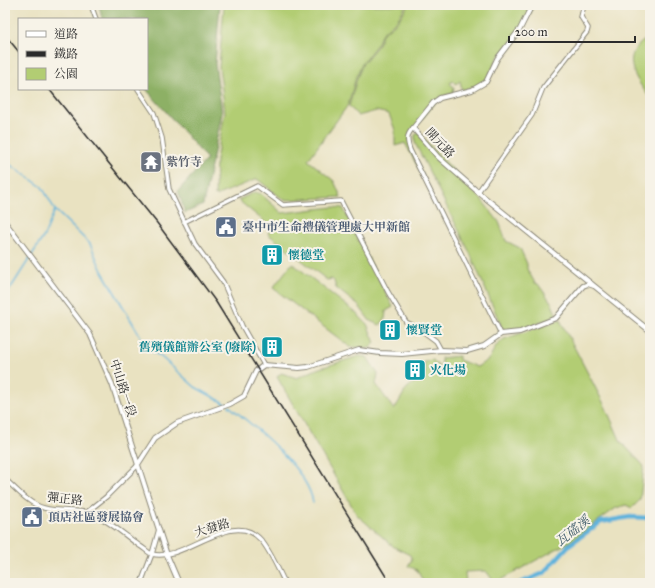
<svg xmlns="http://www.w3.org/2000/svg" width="655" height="588" viewBox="0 0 655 588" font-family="'IM FELL Great Primer','Noto Serif TC',serif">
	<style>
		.green { fill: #b2cd73; stroke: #6e7c4f }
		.forest { fill: #8db065; stroke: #5c6e48 }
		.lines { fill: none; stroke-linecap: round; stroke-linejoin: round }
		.stream { stroke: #61b3dc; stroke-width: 1.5 }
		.canal { stroke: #61b3dc; stroke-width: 4.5 }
		.minor-casing { stroke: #8a8676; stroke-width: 5.5 }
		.tertiary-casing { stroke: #8a8676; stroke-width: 6 }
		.minor { stroke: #fff; stroke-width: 3.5 }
		.tertiary { stroke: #fff; stroke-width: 4 }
		.rail { stroke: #2b2b2b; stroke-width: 1.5 }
		.labels { text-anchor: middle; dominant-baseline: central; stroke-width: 4; stroke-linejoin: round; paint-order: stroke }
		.street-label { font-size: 12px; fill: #2b2b2b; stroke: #f7f3e8 }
		.worship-label { font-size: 12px; font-weight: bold; fill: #5b616d; stroke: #f7f3e8; text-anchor: start }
		.service-label { font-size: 12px; font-weight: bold; fill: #4e5e75; stroke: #f7f3e8; text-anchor: start }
		.culture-label { font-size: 12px; font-weight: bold; fill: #0d838f; stroke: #f7f3e8; text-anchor: start }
		.water-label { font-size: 13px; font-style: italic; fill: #3e5b69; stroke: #f7f3e8 }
	</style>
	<rect width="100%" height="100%" fill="#f7f3e8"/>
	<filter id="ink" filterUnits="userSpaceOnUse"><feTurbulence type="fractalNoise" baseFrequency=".025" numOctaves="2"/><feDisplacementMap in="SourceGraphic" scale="8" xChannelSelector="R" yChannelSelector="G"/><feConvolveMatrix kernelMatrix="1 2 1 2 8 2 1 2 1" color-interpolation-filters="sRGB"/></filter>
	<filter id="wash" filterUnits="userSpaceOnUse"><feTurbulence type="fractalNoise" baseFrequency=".012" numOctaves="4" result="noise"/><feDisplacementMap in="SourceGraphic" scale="16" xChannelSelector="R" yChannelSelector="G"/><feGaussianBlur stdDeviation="0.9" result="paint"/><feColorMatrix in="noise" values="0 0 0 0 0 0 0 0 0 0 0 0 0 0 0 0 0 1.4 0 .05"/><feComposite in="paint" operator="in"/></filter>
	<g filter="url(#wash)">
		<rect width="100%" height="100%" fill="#e9e2c1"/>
		<!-- green -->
		<path class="green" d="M 224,5 L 406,5 L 398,19 L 381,34 L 378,43 L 363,62 L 356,77 L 348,105 L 308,160 L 334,181 L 341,197 L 284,200 L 257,179 L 215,196 L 216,160 L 225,112 L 219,67 Z
			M 408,5 L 535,5 L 518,36 L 498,57 L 488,78 L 476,86 L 462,90 L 460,81 L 456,84 L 453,81 L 450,83 L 454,88 L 453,93 L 440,97 L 409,135 C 407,146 420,170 425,181 L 405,143 L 395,146 L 395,130 L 389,114 L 376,111 L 358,116 L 349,106 L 357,78 L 363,63 L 379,44 L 382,34 L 398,21 Z
			M 650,37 L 650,98 C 634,77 618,54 650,37 Z
			M 418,133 L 481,199 L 499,222 L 506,241 L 520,248 L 527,264 L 527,269 L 535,283 L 538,284 L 551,302 L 557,316 L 521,330 L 503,330 L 469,251 L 415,143 L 415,135 Z
			M 255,192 L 261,194 L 282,213 L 333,207 L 343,208 L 393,307 L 386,311 L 385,319 L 380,325 L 370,321 L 359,306 L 336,288 L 334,281 L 332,279 L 327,280 L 268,234 L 271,227 L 238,200 Z
			M 292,263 L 356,313 L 367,324 L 375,343 L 370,348 L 350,347 L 273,288 Z
			M 560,320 L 605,406 L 621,442 L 644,466 L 640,500 L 632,508 L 626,505 L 616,508 L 569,542 L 495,583 L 486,571 L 465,572 L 466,583 L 424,583 L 417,570 L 408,566 L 412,559 L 410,555 L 394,547 L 357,515 L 277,377 L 281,373 L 297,378 L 317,369 L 359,356 L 367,357 L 378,374 L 376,384 L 394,410 L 407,388 L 425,374 L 424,361 L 433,360 L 440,368 L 442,366 L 441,358 L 459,356 L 459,360 L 477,367 L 489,359 L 496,346 L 504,339 Z"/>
		<!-- forest -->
		<path class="forest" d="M 99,5 L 220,5 L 215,64 L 222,113 L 203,205 L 185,213 L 178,191 L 207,159 L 146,89 L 147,89 L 147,19 L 102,19 Z"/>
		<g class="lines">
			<!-- stream -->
			<path class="stream" d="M 5,161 L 42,187 L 55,210 L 90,244 L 102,271 L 148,349 L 160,356 L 195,387 L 226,404
				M 5,297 L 44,236 L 55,210
				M 229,406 C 254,426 309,470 313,503"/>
			<!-- canal -->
			<path class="canal" d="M 520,583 L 544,573 L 569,545 L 601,522 L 630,517 L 650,518"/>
		</g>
	</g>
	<g filter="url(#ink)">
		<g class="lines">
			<!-- minor casing -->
			<g class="minor-casing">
				<path id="minor" d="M 91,5 L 96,19
					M 138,89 L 154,113 L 162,138 L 169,189 L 195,244 L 223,282 L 242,326 L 264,365
					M 413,128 C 406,135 407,141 410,150 L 501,334
					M 478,192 L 532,115 L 543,88 L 587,32 L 588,28 L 581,17 L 584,5
					M 184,222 L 257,186 L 283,205 L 341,201 L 388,292 L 406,322 L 420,329 L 436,341 L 441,350
					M 5,479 C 16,489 29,504 44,508 C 61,513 81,508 97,516 C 113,524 126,536 140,546 C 144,548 148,553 152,554 C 184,563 233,507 261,540 C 271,552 278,569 285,583
					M 87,512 L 106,497 L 137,466
					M 141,583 L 152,554 L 159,529"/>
			</g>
			<!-- tertiary casing -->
			<g class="tertiary-casing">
				<path id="tertiary" d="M 532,5 L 520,29 L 497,59 L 486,82 L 472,90 L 440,98 L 433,103 L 413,128 L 438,157 L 478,192 L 650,331
					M 5,222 L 90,334 L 112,384 L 167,555 L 179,583
					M 137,466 L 155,438 L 177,423 L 230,404 L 244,396 L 256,371 L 264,365 L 299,368 L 308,367 L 359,350 L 380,353 L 402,354 L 441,350 L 467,351 L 484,346 L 501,334 L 520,332 L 556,318 L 583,286 L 588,284 L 594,286"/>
			</g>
			<!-- minor -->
			<use href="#minor" class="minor"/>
			<!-- tertiary -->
			<use href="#tertiary" class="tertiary"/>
			<!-- rail -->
			<path class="rail" d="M 5,35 L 19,52
				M 49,89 L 157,223 L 216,302 L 390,583"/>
		</g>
	</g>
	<!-- icons -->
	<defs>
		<g id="temple-square" transform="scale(1.15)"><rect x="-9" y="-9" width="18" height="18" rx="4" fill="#6b7280" stroke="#f7f3e8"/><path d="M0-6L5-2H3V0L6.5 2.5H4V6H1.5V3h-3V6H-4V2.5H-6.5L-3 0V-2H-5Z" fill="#fff"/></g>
		<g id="civic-square" transform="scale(1.15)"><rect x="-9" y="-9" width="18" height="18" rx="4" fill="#5c6f8a" stroke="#f7f3e8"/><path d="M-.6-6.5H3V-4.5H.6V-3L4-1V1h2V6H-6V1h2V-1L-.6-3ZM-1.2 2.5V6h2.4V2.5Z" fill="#fff"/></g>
		<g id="building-square" transform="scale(1.15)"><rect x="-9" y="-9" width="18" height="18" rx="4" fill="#0f9aa8" stroke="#f7f3e8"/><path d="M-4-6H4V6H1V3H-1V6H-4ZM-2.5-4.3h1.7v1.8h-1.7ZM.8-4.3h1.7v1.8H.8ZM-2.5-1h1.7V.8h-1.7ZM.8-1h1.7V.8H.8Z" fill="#fff"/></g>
	</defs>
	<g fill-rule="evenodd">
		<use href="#temple-square" x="151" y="162"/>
		<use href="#civic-square" x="226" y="227"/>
		<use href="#building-square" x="272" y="255"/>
		<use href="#building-square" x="390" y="330"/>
		<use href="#building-square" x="272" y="347"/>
		<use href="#building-square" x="415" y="370"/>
		<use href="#civic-square" x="32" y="517"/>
	</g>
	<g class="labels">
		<!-- street labels -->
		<g class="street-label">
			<text transform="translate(440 143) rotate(47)">開元路</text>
			<text transform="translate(123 388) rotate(72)">中山路一段</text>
			<text transform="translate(65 499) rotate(6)">彈正路</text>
			<text transform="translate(212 528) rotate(-17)">大發路</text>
		</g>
		<!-- worship labels -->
		<g class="worship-label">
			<text x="166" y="162">紫竹寺</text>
		</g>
		<!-- service labels -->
		<g class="service-label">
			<text x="242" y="227">臺中市生命禮儀管理處大甲新館</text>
			<text x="48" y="517">頂店社區發展協會</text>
		</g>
		<!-- culture labels -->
		<g class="culture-label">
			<text x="288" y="255">懷德堂</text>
			<text x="406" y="330">懷賢堂</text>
			<text x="256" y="347" text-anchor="end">舊殯儀館辦公室 (廢除)</text>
			<text x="430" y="370">火化場</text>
		</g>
		<!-- water labels -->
		<g class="water-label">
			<text transform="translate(573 531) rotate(-38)">瓦磘溪</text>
		</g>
	</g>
	<!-- margin -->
	<rect width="655" height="588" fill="none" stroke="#f7f3e8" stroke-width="20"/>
	<!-- legend -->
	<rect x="18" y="18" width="130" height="72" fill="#f7f3e8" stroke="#a5a39c"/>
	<rect x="26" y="31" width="20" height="6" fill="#ffffff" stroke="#a5a39c"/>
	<text x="54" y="38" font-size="12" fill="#2b2b2b">道路</text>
	<rect x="26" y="51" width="20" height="6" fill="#2b2b2b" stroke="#a5a39c"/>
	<text x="54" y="58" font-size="12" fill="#2b2b2b">鐵路</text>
	<rect x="26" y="68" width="20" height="12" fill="#b2cd73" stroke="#a5a39c"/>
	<text x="54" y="78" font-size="12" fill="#2b2b2b">公園</text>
	<!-- scale -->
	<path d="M509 36v6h126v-6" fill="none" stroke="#2b2b2b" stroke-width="2"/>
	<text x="515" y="36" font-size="12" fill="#2b2b2b" stroke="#f7f3e8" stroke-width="3" paint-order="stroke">200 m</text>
</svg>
